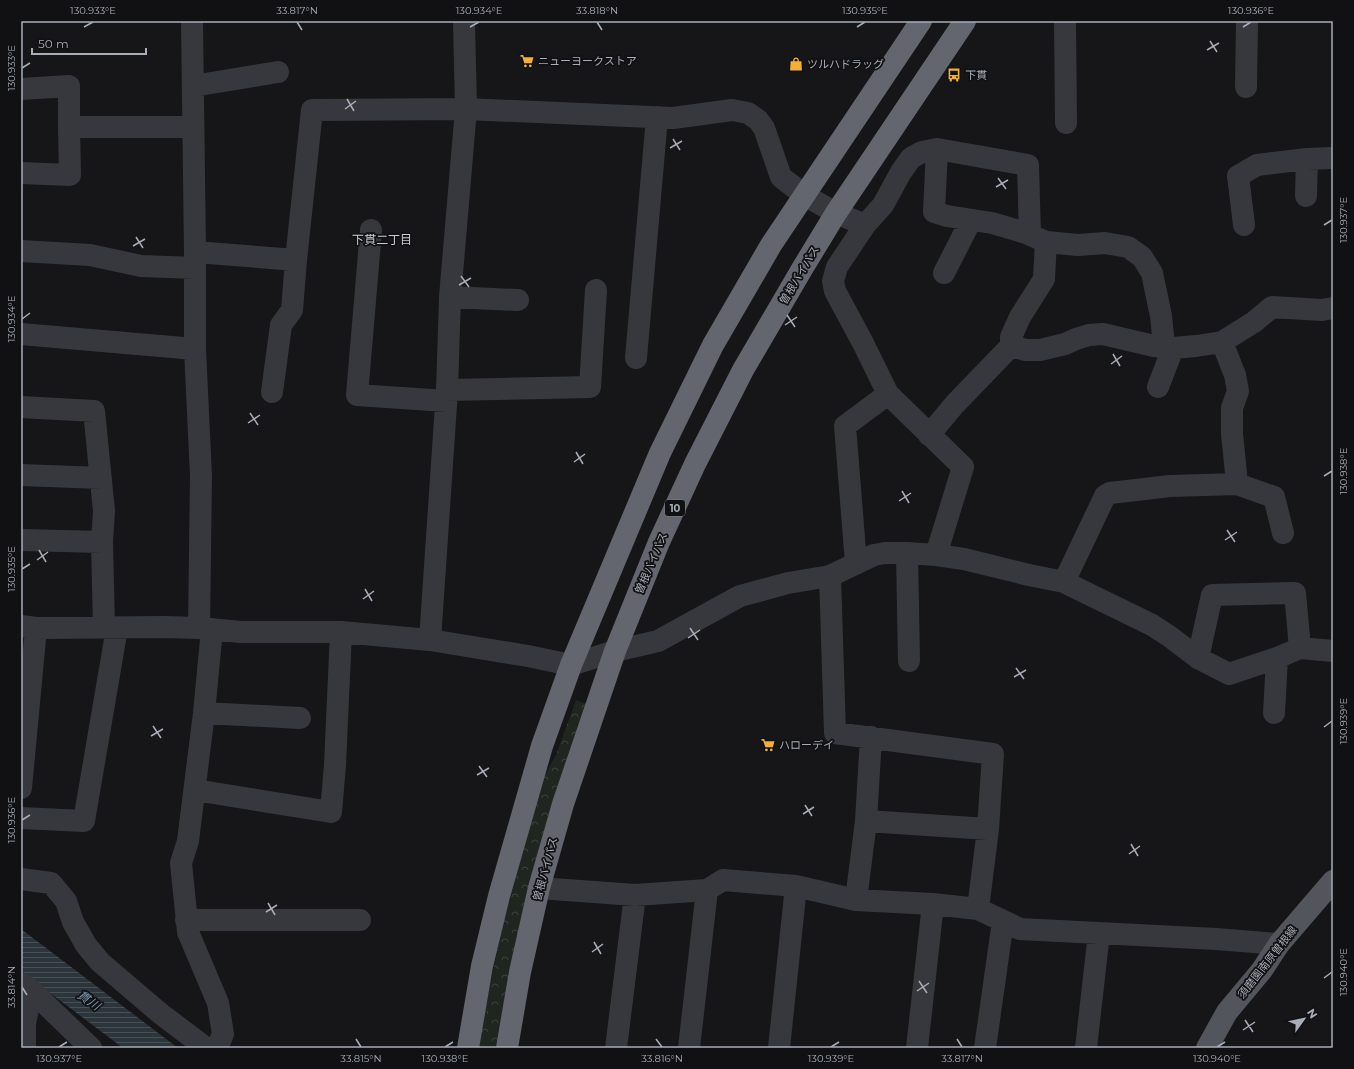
<svg xmlns="http://www.w3.org/2000/svg" width="1354" height="1069" viewBox="0 0 1354 1069" font-family="Montserrat,'Noto Sans JP',sans-serif">
	<style>
		.forest { fill: url(#forest-crowns) }
		.water { fill: url(#water-rules) }
		.lines { fill: none; stroke-linecap: round; stroke-linejoin: round }
		.minor { stroke: #37383d; stroke-width: 22 }
		.major { stroke: #53555c; stroke-width: 22 }
		.highway { stroke: #63666e; stroke-width: 22 }
		.ticks { fill: none; stroke: #a8adb8; stroke-width: 1.5 }
		.labels { text-anchor: middle; dominant-baseline: central; stroke-width: 3.5; stroke-linejoin: round; paint-order: stroke }
		.shield { fill: #111113; stroke: #7b7e86; stroke-width: 1 }
		.shield-label { font-size: 10px; font-weight: bold; fill: #a8adb8 }
		.poi-label { font-size: 11px; fill: #a8adb8; stroke: #111113; text-anchor: start }
		.street-label { font-size: 11px; fill: #a8adb8; stroke: #111113 }
		.neighbourhood-label { font-size: 12px; fill: #c9ccd4; stroke: #111113 }
		.water-label { font-size: 12px; font-style: italic; fill: #7f9bb3; stroke: #111113 }
		.neatline { fill: none; stroke: #a8adb8; stroke-width: 1.5 }
		.ticks-label { font-size: 10px; text-anchor: middle; fill: #a8adb8 }
	</style>
	<defs>
		<pattern id="forest-crowns" width="20" height="18" patternUnits="userSpaceOnUse"><rect width="20" height="18" fill="#1e261f"/><path d="M2 6a3 3 0 1 1 6 0M12 15a3 3 0 1 1 6 0" fill="none" stroke="#3c433d"/></pattern>
		<pattern id="water-rules" width="6" height="5" patternUnits="userSpaceOnUse"><rect width="6" height="5" fill="#2c353c"/><path d="M0 2.5h6" fill="none" stroke="#485056"/></pattern>
	</defs>
	<rect width="100%" height="100%" fill="#161618"/>
	<!-- forest -->
	<path class="forest" d="M 576,700 L 587,704 L 498,1048 L 478,1048 L 490,985 L 503,924 L 542,780 L 556,755 Z"/>
	<!-- water -->
	<path class="water" d="M 21,929 L 178,1048 L 123,1048 L 21,971 Z"/>
	<g class="lines">
		<!-- minor -->
		<path class="minor" d="M 192,21 L 195,252 L 195,349 L 201,476 L 199,628
			M 1065,21 L 1066,123
			M 193,86 L 278,72
			M 1246,87 L 1247,21
			M 21,89 L 69,86 L 69,127
			M 937,149 L 1028,165 L 1030,235
			M 21,173 L 70,175 L 69,127 L 193,127
			M 1306,196 L 1307,159
			M 865,225 L 883,205 L 901,172 L 911,158 L 922,152 L 937,149 L 934,212 L 947,216 L 992,223 L 1026,233 L 1046,242 L 1078,245 L 1105,243 L 1128,247 L 1142,257 L 1152,273 L 1161,316 L 1164,346
			M 1244,225 L 1238,176 L 1257,165 L 1307,159 L 1333,158
			M 371,230 L 357,395 L 446,401
			M 21,251 L 90,255 L 141,266 L 195,268
			M 195,252 L 296,260 L 312,110 L 466,109 L 673,118 L 732,110 L 748,113 L 758,120 L 764,128 L 781,177 L 804,195 L 836,213 L 865,225 L 837,267 L 833,281 L 835,291 L 863,343 L 888,394 L 963,467 L 936,555
			M 944,273 L 971,220
			M 450,297 L 518,300
			M 21,334 L 195,349
			M 1222,342 L 1235,375 L 1238,391 L 1232,408 L 1232,433 L 1237,484
			M 1011,346 L 1011,337 L 1020,317 L 1044,279 L 1046,242
			M 636,358 L 657,117
			M 1158,387 L 1173,348
			M 447,390 L 590,387 L 596,290
			M 272,392 L 281,325 L 292,310 L 296,260
			M 21,407 L 94,411 L 104,511 L 102,542 L 104,628
			M 929,435 L 955,404 L 1011,346 L 1026,350 L 1040,350 L 1065,344 L 1076,339 L 1089,335 L 1103,334 L 1154,346 L 1173,348 L 1196,346 L 1222,342 L 1254,322 L 1272,307 L 1322,310 L 1333,308
			M 21,475 L 101,478
			M 21,540 L 102,542
			M 907,553 L 909,661
			M 856,563 L 845,426 L 888,394
			M 830,576 L 835,733 L 993,754 L 988,829 L 978,909
			M 1064,582 L 1105,496 L 1110,493 L 1170,486 L 1237,484 L 1274,497 L 1283,533
			M 21,626 L 36,628 L 164,627 L 199,628 L 241,632 L 341,632 L 430,640 L 528,656 L 571,665 L 615,651 L 658,641 L 740,596 L 788,583 L 830,576 L 874,555 L 885,553 L 907,553 L 936,555 L 964,559 L 1029,575 L 1064,582 L 1152,625 L 1169,636 L 1198,658 L 1229,674 L 1277,658 L 1300,648 L 1333,651
			M 212,629 L 204,713 L 188,841 L 181,863 L 188,932 L 218,1003 L 223,1034 L 217,1048
			M 430,640 L 447,390 L 450,297 L 466,109 L 464,21
			M 1198,658 L 1212,595 L 1295,593 L 1300,648
			M 204,713 L 300,718
			M 1274,713 L 1277,658
			M 21,788 L 36,628
			M 195,790 L 331,812 L 335,765 L 341,632
			M 21,818 L 84,821 L 117,628
			M 866,821 L 988,829
			M 21,879 L 51,883 L 66,901 L 73,922 L 86,945 L 100,962 L 161,1014 L 206,1048
			M 539,888 L 635,895 L 707,890 L 723,880 L 796,886 L 856,900 L 933,904 L 978,909 L 1020,929 L 1216,939 L 1279,944
			M 856,900 L 866,821 L 871,737
			M 186,920 L 360,920
			M 21,983 L 32,991 L 91,1048
			M 25,1048 L 25,1023 L 32,991
			M 616,1048 L 635,895
			M 689,1048 L 707,890
			M 779,1048 L 796,886
			M 917,1048 L 933,904
			M 985,1048 L 1003,921
			M 1086,1048 L 1099,933"/>
		<!-- major -->
		<path class="major" d="M 1207,1048 L 1227,1012 L 1262,970 L 1279,944 L 1333,881"/>
		<!-- highway -->
		<path class="highway" d="M 468,1048 L 482,966 L 499,896 L 542,746 L 571,665 L 660,453 L 713,345 L 771,245 L 921,21
			M 507,1048 L 520,972 L 539,888 L 563,804 L 615,651 L 659,542 L 695,464 L 743,370 L 802,269 L 836,213 L 965,21"/>
	</g>
	<!-- ticks -->
	<path class="ticks" d="M 297,22 L 302,30M 597,22 L 602,30M 84,27 L 93,22M 470,27 L 479,22M 857,27 L 865,22M 1243,27 L 1251,22M 1210,41 L 1217,52M 1207,50 L 1219,43M 22,68 L 30,63M 347,99 L 354,111M 345,109 L 356,101M 673,139 L 680,150M 670,148 L 682,141M 998,178 L 1006,189M 996,187 L 1008,180M 1324,225 L 1332,220M 136,237 L 143,248M 133,246 L 145,239M 461,276 L 469,287M 459,285 L 471,278M 787,315 L 795,327M 22,319 L 30,313M 785,325 L 797,317M 1113,354 L 1120,366M 1111,364 L 1122,356M 250,413 L 258,425M 248,423 L 260,415M 576,452 L 583,464M 574,462 L 585,454M 1324,476 L 1332,471M 902,491 L 909,503M 899,501 L 911,493M 1227,530 L 1235,542M 1225,540 L 1237,532M 39,550 L 46,562M 37,560 L 48,552M 22,569 L 30,564M 365,589 L 372,601M 363,599 L 374,591M 690,628 L 698,640M 688,638 L 700,630M 1016,668 L 1024,679M 1014,677 L 1026,670M 153,726 L 161,738M 1324,727 L 1332,721M 151,736 L 163,729M 479,766 L 487,777M 477,775 L 489,768M 805,805 L 812,816M 803,814 L 814,807M 22,820 L 30,815M 1131,844 L 1138,856M 1129,854 L 1140,846M 268,903 L 275,915M 266,912 L 277,905M 594,942 L 601,954M 592,952 L 603,944M 1324,978 L 1332,972M 919,981 L 927,993M 22,987 L 27,995M 917,991 L 929,983M 1245,1020 L 1253,1032M 1243,1030 L 1255,1022M 356,1039 L 361,1047M 656,1039 L 662,1047M 957,1039 L 962,1047M 59,1047 L 67,1042M 445,1047 L 453,1042M 831,1047 L 839,1042M 1217,1047 L 1225,1042"/>
	<!-- icons -->
	<defs>
		<g id="supermarket-bare" transform="scale(1.08)"><path d="M-6-5.5h2.5l.6 2H6L4.5 2H-2.5L-4.4-4H-6ZM-1.5 3.2a1.3 1.3 0 1 0 .1 0ZM3 3.2a1.3 1.3 0 1 0 .1 0Z" fill="#f2b134" stroke="#111113" stroke-width="2.5" paint-order="stroke"/></g>
		<g id="shop-bare" transform="scale(1.08)"><path d="M-5-2.5h2.3a2.7 3.5 0 0 1 5.4 0H5L5.5 6h-11ZM-1.5-2.5h3a1.5 2.3 0 0 0-3 0Z" fill="#f2b134" stroke="#111113" stroke-width="2.5" paint-order="stroke"/></g>
		<g id="bus-bare" transform="scale(1.08)"><path d="M-5-6H5V4H4V6H2V4H-2V6H-4V4H-5ZM-3.5-4V0h7V-4ZM-3.5 1.2v1.5H-2V1.2ZM2 1.2v1.5H3.5V1.2Z" fill="#f2b134" stroke="#111113" stroke-width="2.5" paint-order="stroke"/></g>
	</defs>
	<g fill-rule="evenodd">
		<use href="#supermarket-bare" x="527" y="61"/>
		<use href="#shop-bare" x="796" y="64"/>
		<use href="#bus-bare" x="954" y="75"/>
		<use href="#supermarket-bare" x="768" y="745"/>
	</g>
	<g class="labels">
		<!-- shield labels -->
		<rect class="shield" x="665" y="500" width="20" height="16" rx="3"/>
		<g class="shield-label">
			<text x="675" y="508">10</text>
		</g>
		<!-- poi labels -->
		<g class="poi-label">
			<text x="538" y="61">ニューヨークストア</text>
			<text x="807" y="64">ツルハドラッグ</text>
			<text x="965" y="75">下貫</text>
			<text x="779" y="745">ハローデイ</text>
		</g>
		<!-- street labels -->
		<g class="street-label">
			<text transform="translate(799 275) rotate(-59)">曽根バイパス</text>
			<text transform="translate(651 563) rotate(-67)">曽根バイパス</text>
			<text transform="translate(545 869) rotate(-75)">曽根バイパス</text>
			<text transform="translate(1267 962) rotate(-52)">須磨園南原曽根線</text>
		</g>
		<!-- neighbourhood labels -->
		<g class="neighbourhood-label">
			<text x="382" y="239">下貫二丁目</text>
		</g>
		<!-- water labels -->
		<g class="water-label">
			<text transform="translate(89 1000) rotate(35)">貫川</text>
		</g>
	</g>
	<!-- border -->
	<rect width="1354" height="1069" fill="none" stroke="#111113" stroke-width="44"/>
	<!-- north arrow -->
	<g transform="translate(1304 1019) rotate(57)" stroke="#111113" stroke-width="3" paint-order="stroke">
	<path d="M0-3L7 15L0 10L-7 15Z" fill="#a8adb8"/>
	<text y="-6" font-size="11" font-weight="bold" text-anchor="middle" fill="#a8adb8">N</text>
	</g>
	<!-- scale -->
	<path d="M32 48v6h114v-6" fill="none" stroke="#a8adb8" stroke-width="2"/>
	<text x="38" y="48" font-size="12" fill="#a8adb8" stroke="#111113" stroke-width="3" paint-order="stroke">50 m</text>
	<rect x="22" y="22" width="1310" height="1025" class="neatline"/>
	<g class="ticks-label">
		<text x="93" y="14">130.933°E</text>
		<text x="297" y="14">33.817°N</text>
		<text x="479" y="14">130.934°E</text>
		<text x="597" y="14">33.818°N</text>
		<text x="865" y="14">130.935°E</text>
		<text x="1251" y="14">130.936°E</text>
		<text transform="translate(11 68) rotate(-90)" y="4">130.933°E</text>
		<text transform="translate(1343 220) rotate(-90)" y="4">130.937°E</text>
		<text transform="translate(11 319) rotate(-90)" y="4">130.934°E</text>
		<text transform="translate(1343 471) rotate(-90)" y="4">130.938°E</text>
		<text transform="translate(11 569) rotate(-90)" y="4">130.935°E</text>
		<text transform="translate(1343 721) rotate(-90)" y="4">130.939°E</text>
		<text transform="translate(11 820) rotate(-90)" y="4">130.936°E</text>
		<text transform="translate(1343 972) rotate(-90)" y="4">130.940°E</text>
		<text transform="translate(11 987) rotate(-90)" y="4">33.814°N</text>
		<text x="59" y="1062">130.937°E</text>
		<text x="361" y="1062">33.815°N</text>
		<text x="445" y="1062">130.938°E</text>
		<text x="662" y="1062">33.816°N</text>
		<text x="831" y="1062">130.939°E</text>
		<text x="962" y="1062">33.817°N</text>
		<text x="1217" y="1062">130.940°E</text>
	</g>
</svg>
